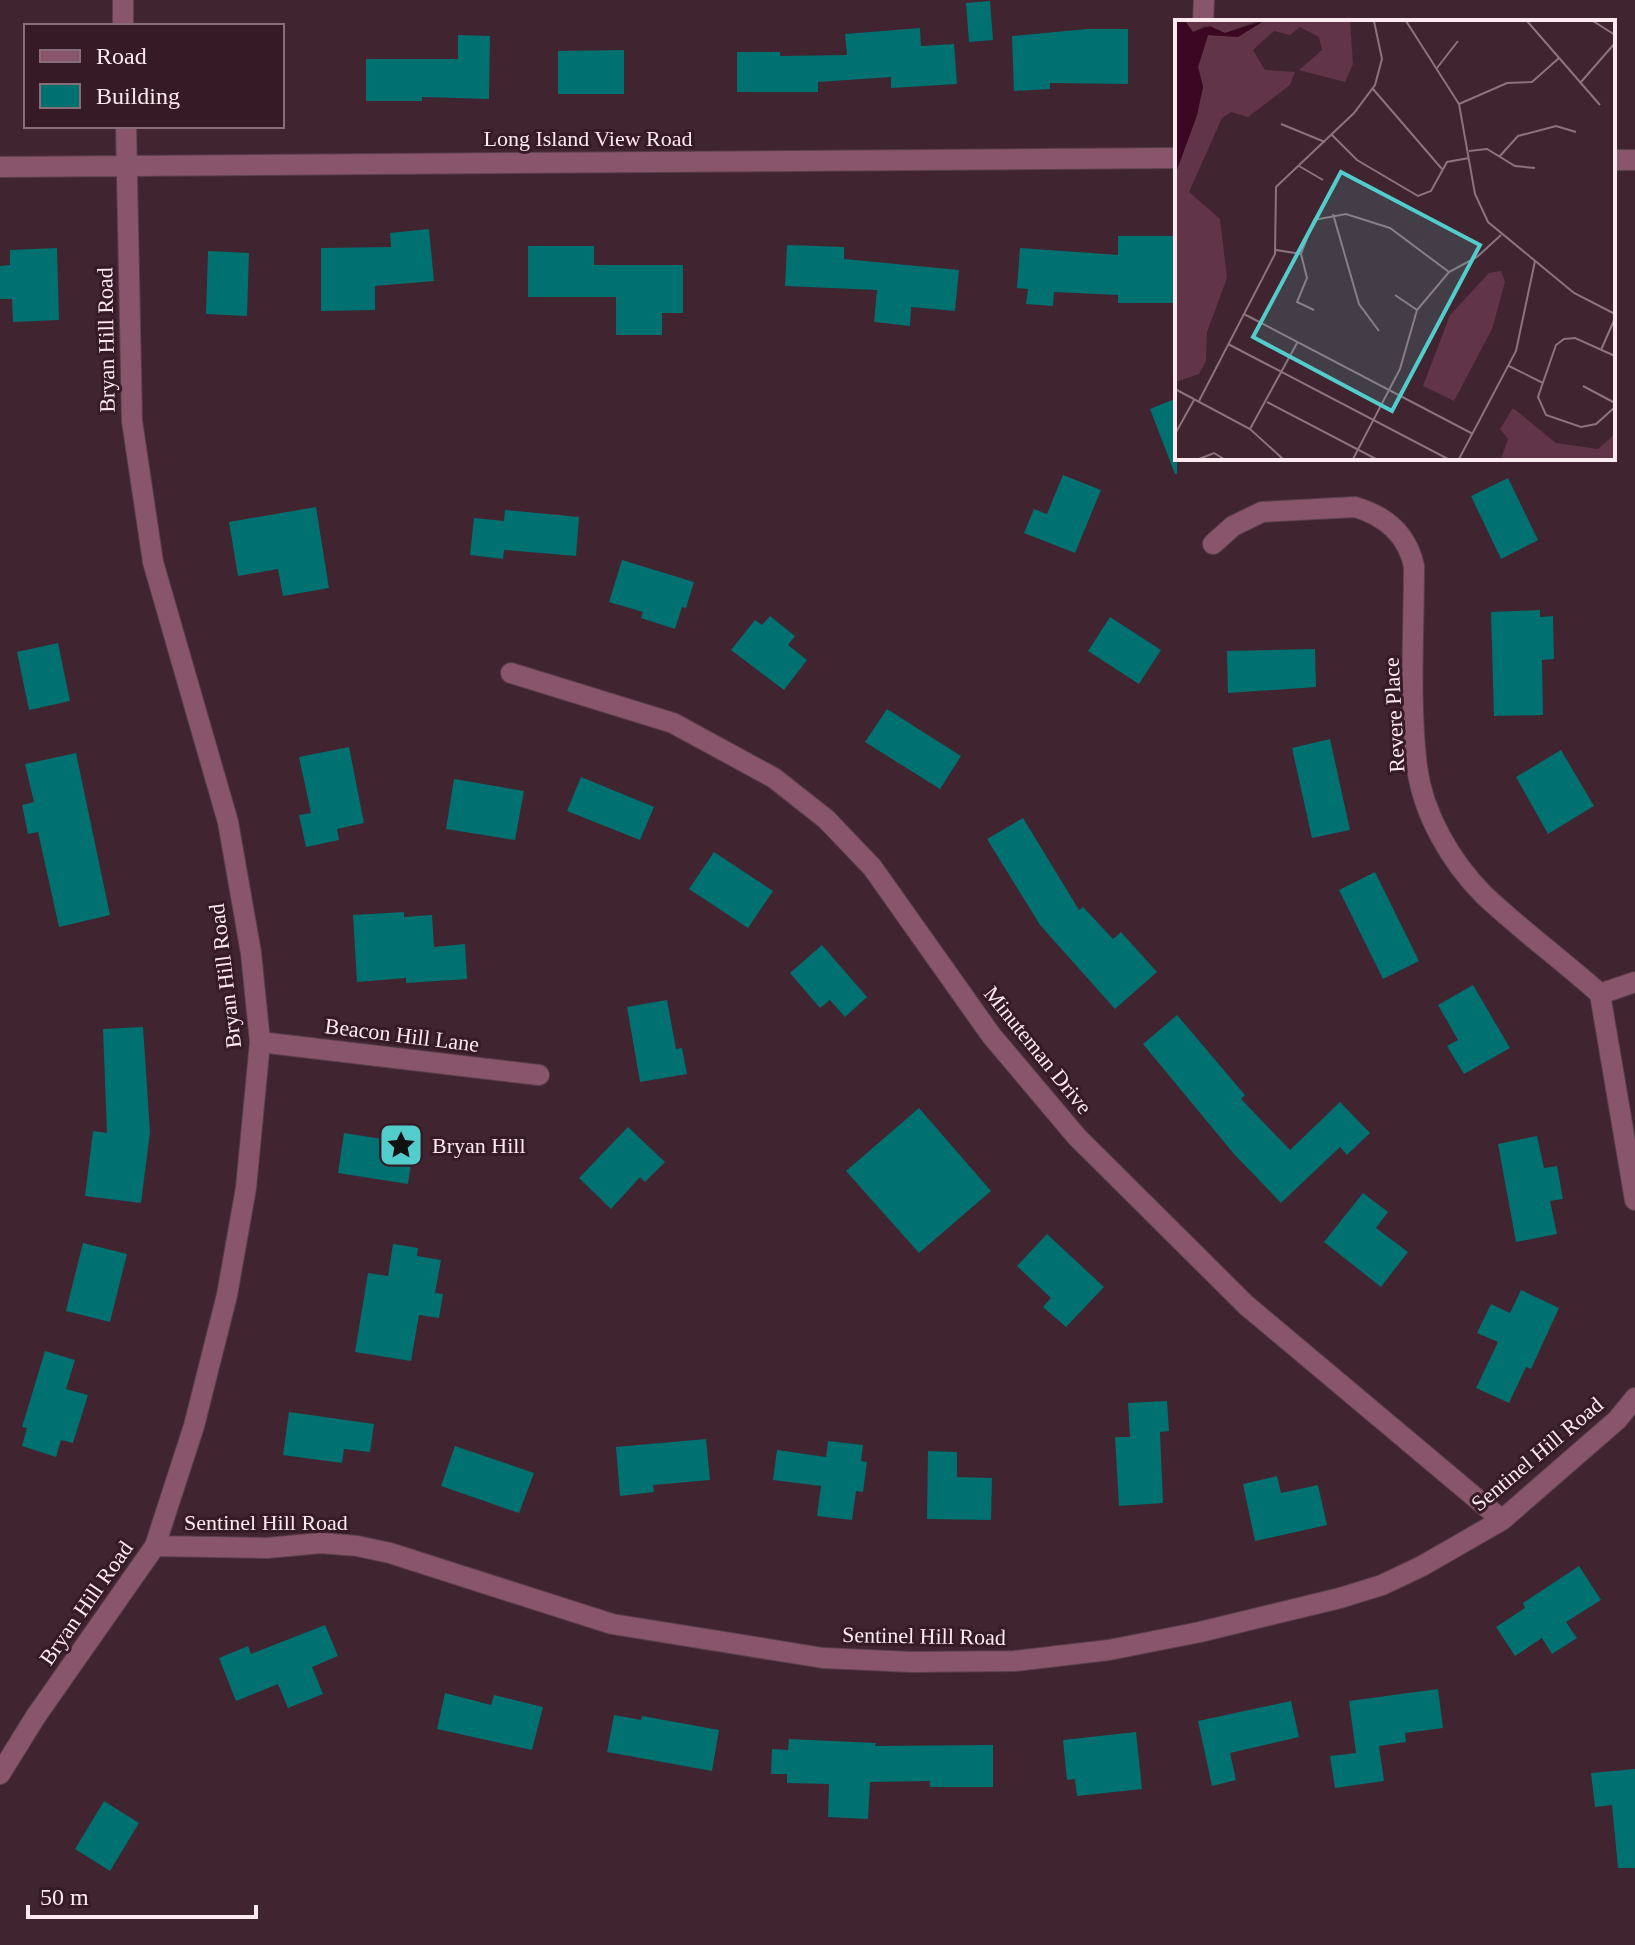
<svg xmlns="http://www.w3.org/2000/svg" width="1635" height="1945" viewBox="0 0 1635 1945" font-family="Georgia,serif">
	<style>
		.building { fill: #007070 }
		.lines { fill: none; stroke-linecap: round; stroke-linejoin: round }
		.street-casing { stroke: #5a404b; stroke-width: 22 }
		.street { stroke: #89556a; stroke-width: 20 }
		.labels { text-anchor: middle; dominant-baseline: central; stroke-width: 6; stroke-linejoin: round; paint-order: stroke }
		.street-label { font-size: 22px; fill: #fde9f0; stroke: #361b26 }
		.poi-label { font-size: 22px; fill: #fde9f0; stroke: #361b26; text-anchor: start }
		.inset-road { fill: none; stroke: #8c737d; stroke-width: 2 }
		.view { fill: #52cdcc; fill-opacity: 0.15; stroke: #52cdcc; stroke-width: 4 }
		.inset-edge { fill: none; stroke: #fde9f0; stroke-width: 4 }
	</style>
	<rect width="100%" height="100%" fill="#402430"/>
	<!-- building -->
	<path class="building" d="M 990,1 L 993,40 L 969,42 L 966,3 Z
		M 920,28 L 921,46 L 954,44 L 957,84 L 891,88 L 891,77 L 818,82 L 818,92 L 737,92 L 737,52 L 780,52 L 780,56 L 847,55 L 845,34 Z
		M 1087,29 L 1128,29 L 1128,84 L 1050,83 L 1050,89 L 1014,91 L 1012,36 Z
		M 458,35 L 490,36 L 489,99 L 422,97 L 422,101 L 366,101 L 366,59 L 458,59 Z
		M 624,50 L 624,94 L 558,94 L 558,51 Z
		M 429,229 L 434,281 L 375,286 L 375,310 L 321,311 L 321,248 L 391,247 L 390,233 Z
		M 1118,236 L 1177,236 L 1177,303 L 1118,303 L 1118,295 L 1054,292 L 1053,306 L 1026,304 L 1028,289 L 1017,288 L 1020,248 L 1118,255 Z
		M 787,245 L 844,247 L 844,259 L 959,270 L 955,311 L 911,307 L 910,326 L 874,322 L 877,290 L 785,286 Z
		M 528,246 L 594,246 L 594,265 L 683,265 L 683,313 L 662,313 L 662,335 L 616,335 L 616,297 L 528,297 Z
		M 57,248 L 59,320 L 13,322 L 12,299 L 0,299 L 0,266 L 10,265 L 10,250 Z
		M 208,251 L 249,253 L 247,316 L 206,314 Z
		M 1177,398 L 1177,474 L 1175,474 L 1150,409 Z
		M 1063,475 L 1101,490 L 1075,553 L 1024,533 L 1034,509 L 1047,514 Z
		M 1508,478 L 1538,540 L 1501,559 L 1471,496 Z
		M 316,507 L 329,588 L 283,596 L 278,569 L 238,576 L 229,522 Z
		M 505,510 L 579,517 L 576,556 L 504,550 L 503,559 L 470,555 L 474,518 L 504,521 Z
		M 622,560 L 694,582 L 686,608 L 682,607 L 675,629 L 641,618 L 643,612 L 609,602 Z
		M 1540,610 L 1540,617 L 1553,616 L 1554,659 L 1542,660 L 1543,715 L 1494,716 L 1491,612 Z
		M 770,616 L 795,636 L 788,645 L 807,660 L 784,690 L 731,650 L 755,620 L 762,625 Z
		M 1110,617 L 1161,650 L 1139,684 L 1088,651 Z
		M 58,643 L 70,701 L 29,710 L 17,652 Z
		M 1315,649 L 1316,687 L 1228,693 L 1227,651 Z
		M 887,709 L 961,756 L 940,789 L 865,742 Z
		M 1330,739 L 1350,830 L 1312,838 L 1292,748 Z
		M 349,747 L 364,823 L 337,829 L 339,840 L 306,847 L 299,815 L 311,813 L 299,757 Z
		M 1561,750 L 1594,806 L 1548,834 L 1516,777 Z
		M 76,753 L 110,915 L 59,927 L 38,832 L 28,834 L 22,805 L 34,802 L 25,764 Z
		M 581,777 L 654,807 L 640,840 L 567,811 Z
		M 454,779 L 524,791 L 515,840 L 446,829 Z
		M 1023,818 L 1079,910 L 1083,907 L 1113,939 L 1121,932 L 1157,972 L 1115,1009 L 1040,925 L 987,839 Z
		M 714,852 L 773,891 L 748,928 L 689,889 Z
		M 1375,872 L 1419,961 L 1383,979 L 1339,890 Z
		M 404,912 L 404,917 L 432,915 L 434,947 L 465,944 L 467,979 L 406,983 L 406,978 L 357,982 L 353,915 Z
		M 822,945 L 867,997 L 845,1017 L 830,1000 L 820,1008 L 790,973 Z
		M 1473,985 L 1510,1048 L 1464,1074 L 1447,1046 L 1458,1040 L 1438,1005 Z
		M 667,1000 L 676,1049 L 682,1048 L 687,1074 L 640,1082 L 627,1007 Z
		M 1177,1015 L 1245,1095 L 1241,1099 L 1290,1150 L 1340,1102 L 1370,1133 L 1347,1155 L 1340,1147 L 1281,1203 L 1234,1154 L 1143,1044 Z
		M 143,1027 L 150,1132 L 141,1203 L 85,1196 L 93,1131 L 107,1133 L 103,1029 Z
		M 919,1108 L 991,1191 L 919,1253 L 846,1171 Z
		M 628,1127 L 665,1162 L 645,1182 L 640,1177 L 611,1209 L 579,1178 Z
		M 344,1133 L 414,1144 L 408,1184 L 338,1173 Z
		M 1537,1136 L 1544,1168 L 1557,1166 L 1563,1199 L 1550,1201 L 1557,1234 L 1516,1242 L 1498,1144 Z
		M 1363,1193 L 1388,1212 L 1376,1228 L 1408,1252 L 1381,1287 L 1324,1242 Z
		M 1047,1234 L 1104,1287 L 1066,1327 L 1043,1307 L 1051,1298 L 1017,1266 Z
		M 83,1243 L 127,1254 L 110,1322 L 66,1311 Z
		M 393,1244 L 418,1248 L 417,1256 L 441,1260 L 435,1293 L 443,1294 L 439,1318 L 419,1315 L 411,1361 L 355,1352 L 368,1273 L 388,1276 Z
		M 1521,1290 L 1559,1308 L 1531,1369 L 1526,1367 L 1509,1403 L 1476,1388 L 1498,1342 L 1477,1333 L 1491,1304 L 1510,1313 Z
		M 45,1351 L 75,1360 L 66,1389 L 88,1395 L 73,1443 L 61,1440 L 56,1457 L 22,1446 L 27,1428 L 22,1427 Z
		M 1167,1401 L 1169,1431 L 1160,1432 L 1163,1503 L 1119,1506 L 1115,1437 L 1130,1437 L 1128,1403 Z
		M 289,1412 L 374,1424 L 370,1452 L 344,1449 L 342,1463 L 283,1455 Z
		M 706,1439 L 710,1480 L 653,1485 L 654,1492 L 620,1496 L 616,1447 Z
		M 828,1441 L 863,1445 L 861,1461 L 867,1462 L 863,1492 L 856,1491 L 852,1520 L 817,1516 L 821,1486 L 773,1480 L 777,1450 L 826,1457 Z
		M 455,1446 L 534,1473 L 519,1513 L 441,1486 Z
		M 928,1451 L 957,1452 L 957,1477 L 992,1478 L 991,1520 L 927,1519 Z
		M 1277,1476 L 1281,1493 L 1318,1485 L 1327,1525 L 1255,1541 L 1243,1484 Z
		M 1579,1566 L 1601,1600 L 1566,1622 L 1577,1638 L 1552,1654 L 1542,1638 L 1515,1656 L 1496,1627 L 1525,1608 L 1523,1603 Z
		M 325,1625 L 338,1656 L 312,1667 L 323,1694 L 288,1708 L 278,1684 L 236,1701 L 219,1658 L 248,1646 L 251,1654 Z
		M 1438,1689 L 1443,1728 L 1405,1733 L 1406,1742 L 1379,1746 L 1384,1781 L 1335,1788 L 1330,1756 L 1356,1753 L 1349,1701 Z
		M 445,1693 L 491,1705 L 494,1695 L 543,1707 L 532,1750 L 437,1729 Z
		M 1291,1701 L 1299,1737 L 1230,1753 L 1236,1780 L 1212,1786 L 1198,1721 Z
		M 614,1715 L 641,1720 L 642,1716 L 719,1730 L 712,1771 L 607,1752 Z
		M 1136,1732 L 1142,1789 L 1077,1796 L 1075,1779 L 1067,1780 L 1063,1740 Z
		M 789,1739 L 876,1743 L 875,1746 L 993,1745 L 993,1787 L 930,1787 L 930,1781 L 870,1782 L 868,1819 L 828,1817 L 829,1784 L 787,1783 L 787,1774 L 771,1774 L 772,1749 L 788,1750 Z
		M 1635,1769 L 1635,1868 L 1618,1868 L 1612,1805 L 1595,1807 L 1591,1773 Z
		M 104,1801 L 139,1823 L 110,1871 L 75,1849 Z"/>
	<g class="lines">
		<!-- street casing -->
		<g class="street-casing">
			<path id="street" d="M 123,0 L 123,26
				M 1203,22 L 1204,0
				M 1613,160 L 1635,160
				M 0,167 L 1177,158
				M 1213,544 L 1233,526 L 1262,512 L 1355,507 C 1386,516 1407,534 1414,566 C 1414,631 1409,702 1417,767 C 1423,814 1451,862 1484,895 C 1521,930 1562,960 1600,994 L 1635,982
				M 511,673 L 673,723 L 774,778 L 826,819 L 872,867 L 991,1035 L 1077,1137 L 1246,1305 L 1502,1520
				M 1600,994 L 1635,1200
				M 260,1042 L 539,1075
				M 155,1546 L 267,1548 L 321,1543 L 357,1546 L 390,1553 L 612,1624 L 823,1658 L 912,1662 L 1015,1661 L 1109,1650 L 1200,1632 L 1340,1598 L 1382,1585 L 1422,1566 L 1502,1520 L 1617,1420 L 1635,1398
				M 0,1774 L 36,1716 L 155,1546 L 194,1426 L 227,1295 L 246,1188 L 260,1042 L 251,953 L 228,822 L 153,562 L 132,421 L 126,126"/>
		</g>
		<!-- street -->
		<use href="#street" class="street"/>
	</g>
	<!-- icons -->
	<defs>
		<g id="sight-square" transform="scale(2.3)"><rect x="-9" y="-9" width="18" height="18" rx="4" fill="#52cdcc" stroke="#361b26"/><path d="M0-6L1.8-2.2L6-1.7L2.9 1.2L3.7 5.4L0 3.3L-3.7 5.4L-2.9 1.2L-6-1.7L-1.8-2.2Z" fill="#111"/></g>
	</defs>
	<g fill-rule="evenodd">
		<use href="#sight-square" x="401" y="1145"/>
	</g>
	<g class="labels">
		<!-- street labels -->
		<g class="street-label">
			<text x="588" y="138">Long Island View Road</text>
			<text transform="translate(106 340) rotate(-91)">Bryan Hill Road</text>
			<text transform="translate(1394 715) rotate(-93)">Revere Place</text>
			<text transform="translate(225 976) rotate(-97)">Bryan Hill Road</text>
			<text transform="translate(402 1035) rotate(7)">Beacon Hill Lane</text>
			<text transform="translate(1038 1050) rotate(51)">Minuteman Drive</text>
			<text transform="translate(1537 1454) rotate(-40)">Sentinel Hill Road</text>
			<text x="266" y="1522">Sentinel Hill Road</text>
			<text transform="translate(86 1603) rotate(-55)">Bryan Hill Road</text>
			<text transform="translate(924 1636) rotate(1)">Sentinel Hill Road</text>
		</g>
		<!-- poi labels -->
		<g class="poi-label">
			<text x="432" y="1145">Bryan Hill</text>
		</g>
	</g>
	<!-- overview -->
	<g transform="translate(1175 20)">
		<rect width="440" height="440" fill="#402430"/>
		<path d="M 10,1 L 83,1 L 50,13 L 30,6 L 18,12 ZM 87,1 L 175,1 L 178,44 L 170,62 L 124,50 L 147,30 L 144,17 L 125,7 L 115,15 L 99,11 L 78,30 L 90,50 L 120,52 L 115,65 L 73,97 L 56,92 L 47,98 L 14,172 L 45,199 L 52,258 L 32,312 L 31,341 L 24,354 L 1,362 L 0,155 L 22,95 L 28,66 L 23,47 L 33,15 L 63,17 ZM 326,251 L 330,262 L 317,309 L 279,381 L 248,366 L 275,295 L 314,253 ZM 338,388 L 381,423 L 423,429 L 440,414 L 440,439 L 326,439 L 333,419 L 325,409 Z" fill="#613547"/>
		<path d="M 0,1 L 10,1 L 18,12 L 35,6 L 50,13 L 89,1 L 63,17 L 33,15 L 23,47 L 28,67 L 22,95 L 0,155 Z" fill="#3b0722"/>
		<path class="inset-road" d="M 231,1 L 284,84 L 300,174 L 313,202 L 399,273 L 440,294M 352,1 L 425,85M 418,1 L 440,15M 262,48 L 283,21M 406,62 L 440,23M 198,69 L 267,149M 284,84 L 332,63 L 357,62 L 384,38M 106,104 L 150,122M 157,115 L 182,140 L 243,176 L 256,171 L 272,142 L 294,138M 294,131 L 312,129 L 340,146 L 360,148M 324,137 L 343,116 L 381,106 L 401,112M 124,146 L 148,160M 158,194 L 184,284 L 204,311M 101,230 L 126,234 L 132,258 L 122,282 L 139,290M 126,234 L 139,200 L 171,194 L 215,208 L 274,252M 220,275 L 242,290M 69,294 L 298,414M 53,324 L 273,439M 426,330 L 440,298M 440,336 L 400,318 L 389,319 L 381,325 L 363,377 L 371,395 L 406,407 L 421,404 L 440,387M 334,346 L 368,363M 408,366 L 440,383M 0,369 L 75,409 L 108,439M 24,381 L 100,234 L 101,167 L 179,93 L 200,65 L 207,39 L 199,1M 92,382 L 201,439M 75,409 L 122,323M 0,414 L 19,380M 24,439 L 39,433 L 49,439M 178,439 L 225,349 L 242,290 L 274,252 L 302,237 L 326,215M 284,439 L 341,331 L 360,241"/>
		<path class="view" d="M 166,152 L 305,225 L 217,391 L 78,317 Z"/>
		<rect width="440" height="440" class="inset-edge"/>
	</g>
	<!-- legend -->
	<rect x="24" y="24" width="260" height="104" fill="#361b26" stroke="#866d77" stroke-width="2"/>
	<rect x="40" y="50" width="40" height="12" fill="#89556a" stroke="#866d77" stroke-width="2"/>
	<text x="96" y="64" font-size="24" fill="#fde9f0">Road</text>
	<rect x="40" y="84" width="40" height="24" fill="#007070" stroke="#866d77" stroke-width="2"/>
	<text x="96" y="104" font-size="24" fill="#fde9f0">Building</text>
	<!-- scale -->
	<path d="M28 1905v12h228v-12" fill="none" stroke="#fde9f0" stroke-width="4"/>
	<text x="40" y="1905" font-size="24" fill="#fde9f0" stroke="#361b26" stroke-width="6" paint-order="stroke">50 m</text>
</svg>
